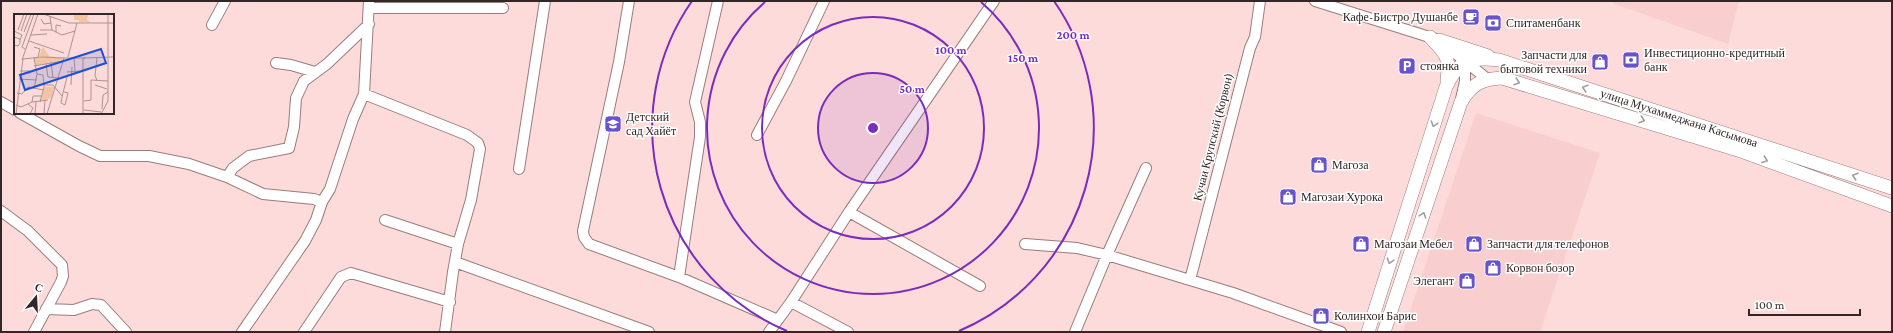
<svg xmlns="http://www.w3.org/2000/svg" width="1893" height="333" viewBox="0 0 1893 333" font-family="'Crimson Pro',serif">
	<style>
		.built { fill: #f9cece }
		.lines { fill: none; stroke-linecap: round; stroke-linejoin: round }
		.minor-casing { stroke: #9b7c7b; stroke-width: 12 }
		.major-casing { stroke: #9b7c7b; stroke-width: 14 }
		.minor { stroke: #fff; stroke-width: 10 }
		.major { stroke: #fff; stroke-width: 13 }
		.oneway { stroke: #a39d9d }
		.ring { fill: none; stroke: #7b2cbf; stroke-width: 2 }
		.labels { text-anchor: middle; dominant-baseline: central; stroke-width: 3; stroke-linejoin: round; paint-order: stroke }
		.poi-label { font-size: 12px; fill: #332626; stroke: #fff; text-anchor: start }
		.street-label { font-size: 12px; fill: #332626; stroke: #fff }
		.inset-road { fill: none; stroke: #ac9392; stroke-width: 1 }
		.view { fill: #1d4ed8; fill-opacity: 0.15; stroke: #1d4ed8; stroke-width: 2 }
		.inset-edge { fill: none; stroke: #332626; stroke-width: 2 }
		.centre { fill: #7b2cbf; stroke: #fff; stroke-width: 2 }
		.ring-label { font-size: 12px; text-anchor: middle; font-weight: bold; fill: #7b2cbf; stroke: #fff; stroke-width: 3; stroke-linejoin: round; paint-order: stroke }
	</style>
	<rect width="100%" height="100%" fill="#fddbda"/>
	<!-- built -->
	<path class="built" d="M 1612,1 L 1739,1 L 1728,44 L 1612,3 Z
		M 1476,113 L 1600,153 L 1540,332 L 1403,332 Z"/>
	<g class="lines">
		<!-- minor casing -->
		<g class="minor-casing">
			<path id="minor" d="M 629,1 L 619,62 L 583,231 L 584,237 L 589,244 L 679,277 L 778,320
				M 1315,1 L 1439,40 L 1486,78
				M 370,8 L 503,8
				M 212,25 L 225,1
				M 276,63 L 291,65 L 315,72
				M 364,94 L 467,135 L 478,143 L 480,149 L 471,200 L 458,244 L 453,272 L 445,332
				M 1461,99 L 1465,81 L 1465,61
				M 1,102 L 15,110
				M 20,113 L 79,146 L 100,156 L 149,156 L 189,164 L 227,177 L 263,194 L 314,199 L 322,202
				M 757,135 L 786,81 L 824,1
				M 519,169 L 545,1
				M 227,177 L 233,168 L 249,156 L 289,148 L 294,127 L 296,98 L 304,81 L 327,64 L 369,24
				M 1,211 L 28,231 L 62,265 L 63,276 L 61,282 L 34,332
				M 849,212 L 980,286
				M 385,220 L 458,244
				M 1025,244 L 1077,248 L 1107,255 L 1233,293 L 1341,332
				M 455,262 L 649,332
				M 679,277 L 700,137 L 700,122 L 695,102 L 718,1
				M 1190,280 L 1250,48 L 1255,37 L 1260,1
				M 791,302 L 848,332
				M 46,309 L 74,310 L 92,304 L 101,305 L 126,332
				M 242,332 L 305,241 L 316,220 L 322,202 L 330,189 L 353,119 L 364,94 L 369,1
				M 304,332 L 341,277 L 351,273 L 450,302
				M 769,332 L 791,302 L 849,212 L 994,1
				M 1075,332 L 1107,255 L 1146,168"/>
		</g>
		<!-- major casing -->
		<g class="major-casing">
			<path id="major" d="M 1430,37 C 1446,54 1450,56 1447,81
				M 1439,40 L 1488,56
				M 1368,332 L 1446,87 C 1459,59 1470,57 1499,60 L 1892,188
				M 1384,332 L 1461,102 C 1472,84 1481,79 1502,78 L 1738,150 L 1892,206"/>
		</g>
		<!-- minor -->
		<use href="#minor" class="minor"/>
		<!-- major -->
		<use href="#major" class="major"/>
	</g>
	<!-- one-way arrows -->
	<defs><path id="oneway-chevron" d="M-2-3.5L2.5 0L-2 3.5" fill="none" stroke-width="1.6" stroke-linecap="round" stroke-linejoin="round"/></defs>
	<g class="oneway">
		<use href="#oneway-chevron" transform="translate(1517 82) rotate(17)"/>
		<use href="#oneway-chevron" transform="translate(1585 88) rotate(-162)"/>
		<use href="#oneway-chevron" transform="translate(1642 120) rotate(18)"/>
		<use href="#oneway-chevron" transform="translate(1434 124) rotate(108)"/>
		<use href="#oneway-chevron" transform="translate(1765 160) rotate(20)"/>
		<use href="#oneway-chevron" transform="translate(1855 176) rotate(-162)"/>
		<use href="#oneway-chevron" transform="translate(1423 215) rotate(-72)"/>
		<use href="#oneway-chevron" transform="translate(1390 261) rotate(108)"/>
	</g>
	<!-- distance rings -->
	<circle cx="873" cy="128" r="55" fill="#7b2cbf" fill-opacity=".12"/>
	<g class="ring">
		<circle cx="873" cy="128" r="55"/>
		<circle cx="873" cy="128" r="111"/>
		<path d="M981 2A166 166 0 1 1 765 2"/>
		<path d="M787 331A221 221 0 0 1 692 1M1054 1A221 221 0 0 1 959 331"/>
	</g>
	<!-- icons -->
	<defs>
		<g id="cafe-square" transform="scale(0.9)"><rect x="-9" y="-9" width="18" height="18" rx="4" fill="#6754cd" stroke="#fff"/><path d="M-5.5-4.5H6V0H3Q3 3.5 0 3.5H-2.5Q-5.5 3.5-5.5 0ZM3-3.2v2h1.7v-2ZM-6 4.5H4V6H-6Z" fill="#fff"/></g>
		<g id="bank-square" transform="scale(0.9)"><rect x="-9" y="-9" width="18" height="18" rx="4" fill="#6754cd" stroke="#fff"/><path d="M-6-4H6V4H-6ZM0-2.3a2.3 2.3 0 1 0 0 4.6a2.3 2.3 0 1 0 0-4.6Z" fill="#fff"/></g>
		<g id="shop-square" transform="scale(0.9)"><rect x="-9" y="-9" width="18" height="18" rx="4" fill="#6754cd" stroke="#fff"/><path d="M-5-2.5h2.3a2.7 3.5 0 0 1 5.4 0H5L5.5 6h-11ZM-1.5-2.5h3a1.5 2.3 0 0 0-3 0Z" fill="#fff"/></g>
		<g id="parking-square" transform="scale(0.9)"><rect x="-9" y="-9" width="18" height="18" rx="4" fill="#6754cd" stroke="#fff"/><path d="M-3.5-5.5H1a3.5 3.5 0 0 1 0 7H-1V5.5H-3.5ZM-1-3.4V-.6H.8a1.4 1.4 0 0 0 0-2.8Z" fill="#fff"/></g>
		<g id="school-square" transform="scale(0.9)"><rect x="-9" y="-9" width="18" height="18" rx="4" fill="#6754cd" stroke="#fff"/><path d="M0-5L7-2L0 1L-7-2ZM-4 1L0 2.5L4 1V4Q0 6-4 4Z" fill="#fff"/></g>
	</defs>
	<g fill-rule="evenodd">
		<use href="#cafe-square" x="1471" y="17"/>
		<use href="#bank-square" x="1493" y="23"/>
		<use href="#bank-square" x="1631" y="60"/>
		<use href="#shop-square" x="1600" y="62"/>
		<use href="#parking-square" x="1407" y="66"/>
		<use href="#school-square" x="613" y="124"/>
		<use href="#shop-square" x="1319" y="165"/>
		<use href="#shop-square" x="1288" y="197"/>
		<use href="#shop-square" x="1361" y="244"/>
		<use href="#shop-square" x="1474" y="244"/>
		<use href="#shop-square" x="1493" y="268"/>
		<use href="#shop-square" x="1467" y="281"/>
		<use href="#shop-square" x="1321" y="316"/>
	</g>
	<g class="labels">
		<!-- poi labels -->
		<g class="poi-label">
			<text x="1458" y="17" text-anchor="end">Кафе-Бистро Душанбе</text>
			<text x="1506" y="23">Спитаменбанк</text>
			<text x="1644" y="53">Инвестиционно-кредитный<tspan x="1644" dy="14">банк</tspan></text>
			<text x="1587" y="55" text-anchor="end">Запчасти для<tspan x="1587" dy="14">бытовой техники</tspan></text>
			<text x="1420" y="66">стоянка</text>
			<text x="626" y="117">Детский<tspan x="626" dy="14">сад Хайёт</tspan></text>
			<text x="1332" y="165">Магоза</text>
			<text x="1301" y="197">Магозаи Хурока</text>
			<text x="1374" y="244">Магозаи Мебел</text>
			<text x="1487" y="244">Запчасти для телефонов</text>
			<text x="1506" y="268">Корвон бозор</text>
			<text x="1454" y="281" text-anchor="end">Элегант</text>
			<text x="1334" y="316">Колинхои Барис</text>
		</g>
		<!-- street labels -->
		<g class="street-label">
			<text transform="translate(1679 118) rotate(18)">улица Мухаммеджана Касымова</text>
			<text transform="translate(1213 137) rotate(-76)">Кучаи Крупский (Корвон)</text>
		</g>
	</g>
	<!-- overview -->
	<g transform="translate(14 14)">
		<rect width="100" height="100" fill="#fddbda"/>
		<path d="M 60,0 L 74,0 L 73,6 L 76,8 L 65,8 L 65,6 L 60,6 ZM 29,33 L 35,42 L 49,44 L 48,46 L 22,52 L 20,44 L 32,43 L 25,42 ZM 31,73 L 40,73 L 37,84 L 27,87 Z" fill="#f4c4a2"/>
		<path class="inset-road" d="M 29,0 L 55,9 L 100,9M 36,3 L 38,16M 27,5 L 30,10 L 37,9M 1,15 L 0,17 L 8,21 L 6,26M 4,16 L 10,0M 26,16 L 38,16 L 48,21 L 61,17M 7,17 L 13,0M 10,18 L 17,0M 42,18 L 42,11 L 47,12M 17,21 L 33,20M 0,23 L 6,25 L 6,29 L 4,32 L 0,31M 15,27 L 50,39M 20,33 L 26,35 L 24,43M 11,35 L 8,33 L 20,0M 54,43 L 63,9M 60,43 L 61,57M 20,44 L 23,60 L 20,75M 83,44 L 81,62 L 83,66M 9,45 L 27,43 L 50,44M 8,46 L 24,0M 37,48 L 39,64M 32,49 L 34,63 L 44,64M 20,52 L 49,47M 6,57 L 16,57 L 15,60M 53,58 L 69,57M 23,60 L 29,61 L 30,73 L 26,88M 5,65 L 23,66M 30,71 L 39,71 L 48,82M 57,71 L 58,53M 81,71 L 93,75M 50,78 L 54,79 L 51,91 L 47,89 L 48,83 L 53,63M 3,79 L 8,80 L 14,73 L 30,76M 70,87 L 77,86 L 77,66 L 94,67M 18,88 L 19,82 L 28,82M 14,90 L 19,94 L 16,100M 2,91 L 7,93 L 18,88 L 34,86M 88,95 L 89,81 L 94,78M 70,96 L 87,98M 2,100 L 9,45M 21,100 L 22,88M 30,100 L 31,86M 33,100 L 50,44 L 71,44M 69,100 L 69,44 L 100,43M 87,100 L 94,87 L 94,0"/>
		<path class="view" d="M 87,35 L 92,49 L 11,76 L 6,61 Z"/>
		<rect width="100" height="100" class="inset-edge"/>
	</g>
	<circle cx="873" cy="128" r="6" class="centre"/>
	<g class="ring-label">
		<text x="1073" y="39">200 m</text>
		<text x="951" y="54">100 m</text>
		<text x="1023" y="62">150 m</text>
		<text x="912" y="93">50 m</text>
	</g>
	<!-- border -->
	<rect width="1893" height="333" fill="none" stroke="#332626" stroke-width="4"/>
	<!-- north arrow -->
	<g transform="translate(36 297) rotate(18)" stroke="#ffffff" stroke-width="3" paint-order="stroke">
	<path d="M0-3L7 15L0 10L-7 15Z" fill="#332626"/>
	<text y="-6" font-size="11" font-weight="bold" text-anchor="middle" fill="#332626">С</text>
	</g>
	<!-- scale -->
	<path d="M1749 309v6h111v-6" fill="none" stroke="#332626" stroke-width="2"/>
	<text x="1755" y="309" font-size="12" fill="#332626" stroke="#ffffff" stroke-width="3" paint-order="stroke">100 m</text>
</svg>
